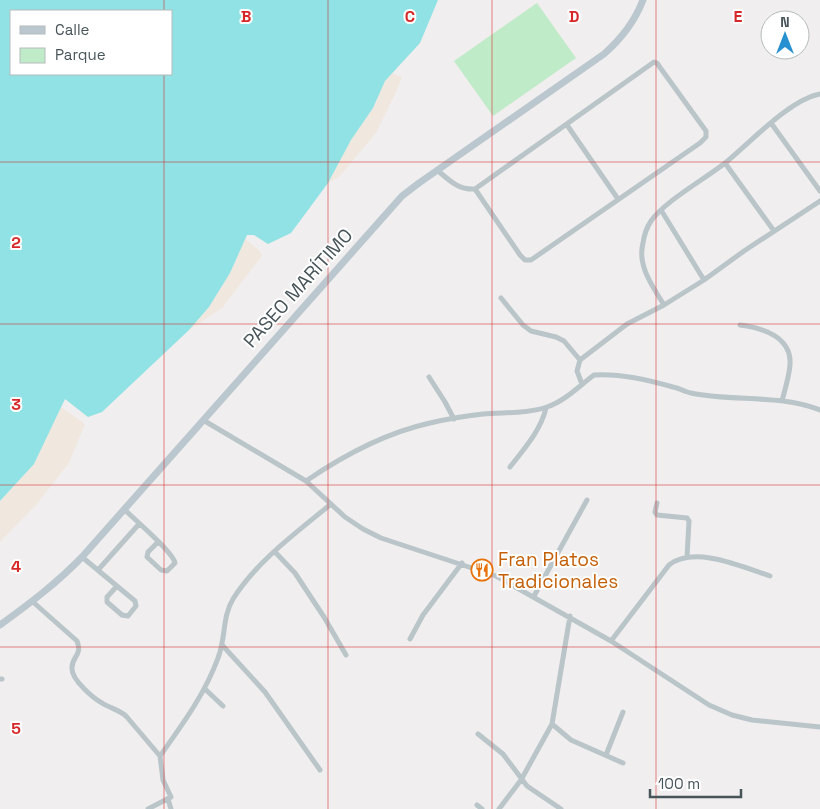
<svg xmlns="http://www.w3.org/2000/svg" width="820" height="809" viewBox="0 0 820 809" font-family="'Space Grotesk',sans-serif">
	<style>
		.green { fill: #bfebc8 }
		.sand { fill: #f0e8df }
		.water { fill: #90e2e4; fill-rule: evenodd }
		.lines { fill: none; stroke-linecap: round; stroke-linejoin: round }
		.minor { stroke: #bac5c9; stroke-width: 5 }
		.secondary { stroke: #bbc7ce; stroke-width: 7 }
		.grid { fill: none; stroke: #d62828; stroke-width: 1; stroke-opacity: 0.55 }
		.labels { text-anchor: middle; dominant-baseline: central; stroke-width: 4; stroke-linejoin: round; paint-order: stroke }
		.street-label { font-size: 19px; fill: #475459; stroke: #fff }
		.food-label { font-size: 19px; fill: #c56008; stroke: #fff; text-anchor: start }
		.grid-label { font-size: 16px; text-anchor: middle; font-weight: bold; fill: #d62828; stroke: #fff; stroke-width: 4; stroke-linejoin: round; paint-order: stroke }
	</style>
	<rect width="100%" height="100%" fill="#f0eeee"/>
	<!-- green -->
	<path class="green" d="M 537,3 L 576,58 L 493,116 L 454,61 Z"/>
	<!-- sand -->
	<path class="sand" d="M 392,73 L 402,77 L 396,92 L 376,133 L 339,177 L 328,183 L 351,140 L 373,108 L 385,81 Z
		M 245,239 L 260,251 L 262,256 L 222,308 L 189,330 L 209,307 L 230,273 Z
		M 61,407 L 85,424 L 69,463 L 36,505 L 0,542 L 0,501 L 34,464 Z"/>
	<!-- water -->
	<path class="water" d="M 0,0 L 438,0 L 420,43 L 385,81 L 373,108 L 351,140 L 328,183 L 291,233 L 268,244 L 254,235 L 247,235 L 230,273 L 209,307 L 189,330 L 102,412 L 88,417 L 65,399 L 34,464 L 0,501 ZM 11,11 L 171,11 L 171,74 L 11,74 Z"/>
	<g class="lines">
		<!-- minor -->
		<path class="minor" d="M 771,123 L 820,191
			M 567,125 L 618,199
			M 725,163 L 774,231
			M 437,170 C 449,180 458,190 475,189 L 520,255 L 525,260 L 531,260 L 700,143 L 706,137 L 706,131 L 659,66 L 657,63 L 654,62 L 475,189
			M 661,210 L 704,280
			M 501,298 L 523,325 L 531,331 L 556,337 L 564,341 L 580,360
			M 664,305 C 653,287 637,266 643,243 C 644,236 647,227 651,221 C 665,201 705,179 725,163 C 751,142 789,100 820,94
			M 740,325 C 763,328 792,337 790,365 C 789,377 785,389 782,401
			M 429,377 L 445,402 L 454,419
			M 582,384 L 577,371 L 580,360 L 627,324 L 664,305 L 704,280 L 744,251 L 820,201
			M 203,420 L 306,481 L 345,517 L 363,529 L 381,538 L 496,576 L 611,641 L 709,705 L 732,715 L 752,720 L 820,727
			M 510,467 C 524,449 541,430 546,408
			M 306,481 C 344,455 385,433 430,423 C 447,419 465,416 483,414 C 502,412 528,414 547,407 C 565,401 579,386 594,375 C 619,373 649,380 673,387 C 679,388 685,392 691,393 C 734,402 779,394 820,410
			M 657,503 L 655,512 L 657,515 L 687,518 L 689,521 L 687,557
			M 125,510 C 135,520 173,552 175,563 L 167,571 L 161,570 L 147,557 L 148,552 L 158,542
			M 275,552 L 295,573 L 324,617 L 346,655
			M 82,557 L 135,601 L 136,606 L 128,616 L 122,615 L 107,602 L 107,597 L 117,586
			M 98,570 L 139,524
			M 534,596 L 587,500
			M 33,602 L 77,641 C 83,656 71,656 72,669 C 72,680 93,698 102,703 C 110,708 119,710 126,716 L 160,756
			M 410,639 L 423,615 L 462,563
			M 611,641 L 669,565 C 694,545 743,567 770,576
			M 223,646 L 265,692 L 320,770
			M 0,679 L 2,679
			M 205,689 L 223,706
			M 552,724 L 571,740 L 623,763
			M 478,734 L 503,754 L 527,786 L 561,809
			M 606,755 L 623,712
			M 168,799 L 171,809
			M 477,805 L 482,809
			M 148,809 L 171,797 L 163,780 L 160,756 C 182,725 205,694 218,658 C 226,638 222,617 233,599 C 257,561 297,532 331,504
			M 499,809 L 521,780 L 552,724 L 570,616"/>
		<!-- secondary -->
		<path class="secondary" d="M 0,625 C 29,604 57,583 82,557 L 402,196 L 419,183 L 604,54 C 621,39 635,21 643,0"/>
	</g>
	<!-- grid -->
	<path class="grid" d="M 164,0 L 164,11M 328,0 L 328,809M 492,0 L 492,809M 656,0 L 656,809M 164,74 L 164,809M 0,162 L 820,162M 0,324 L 820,324M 0,485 L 820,485M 0,647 L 820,647"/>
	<!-- icons -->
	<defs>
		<g id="restaurant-ring" transform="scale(1.125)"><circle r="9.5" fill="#fff" stroke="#e8710a" stroke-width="1.5"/><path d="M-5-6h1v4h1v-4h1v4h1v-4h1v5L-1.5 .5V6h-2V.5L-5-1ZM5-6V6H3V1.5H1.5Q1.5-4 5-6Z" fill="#e8710a"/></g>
	</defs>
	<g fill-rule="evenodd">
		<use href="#restaurant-ring" x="482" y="570"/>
	</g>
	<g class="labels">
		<!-- street labels -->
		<g class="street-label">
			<text transform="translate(298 288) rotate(-48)">PASEO MARÍTIMO</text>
		</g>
		<!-- food labels -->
		<g class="food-label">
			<text x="498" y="559">Fran Platos<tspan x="498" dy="22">Tradicionales</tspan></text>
		</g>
	</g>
	<g class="grid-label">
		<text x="246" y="22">B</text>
		<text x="410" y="22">C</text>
		<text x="574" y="22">D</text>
		<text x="738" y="22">E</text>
		<text x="16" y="248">2</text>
		<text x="16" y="410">3</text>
		<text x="16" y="572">4</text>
		<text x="16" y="734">5</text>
	</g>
	<!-- legend -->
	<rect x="10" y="10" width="162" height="65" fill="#ffffff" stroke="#b5bbbd"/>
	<rect x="20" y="26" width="25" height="8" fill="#bbc7ce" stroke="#b5bbbd"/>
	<text x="55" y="35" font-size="15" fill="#475459">Calle</text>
	<rect x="20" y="48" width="25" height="15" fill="#bfebc8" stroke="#b5bbbd"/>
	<text x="55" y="60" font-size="15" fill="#475459">Parque</text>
	<!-- north arrow -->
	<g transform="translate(785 35)"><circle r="24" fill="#ffffff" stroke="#b5bbbd"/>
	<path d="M0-4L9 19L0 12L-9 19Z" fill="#2790d0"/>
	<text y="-8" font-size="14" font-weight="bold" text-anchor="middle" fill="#475459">N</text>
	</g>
	<!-- scale -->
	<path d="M650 789v8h91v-8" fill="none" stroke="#475459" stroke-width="2.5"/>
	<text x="658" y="789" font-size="15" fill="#475459" stroke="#ffffff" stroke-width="4" paint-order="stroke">100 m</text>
</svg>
